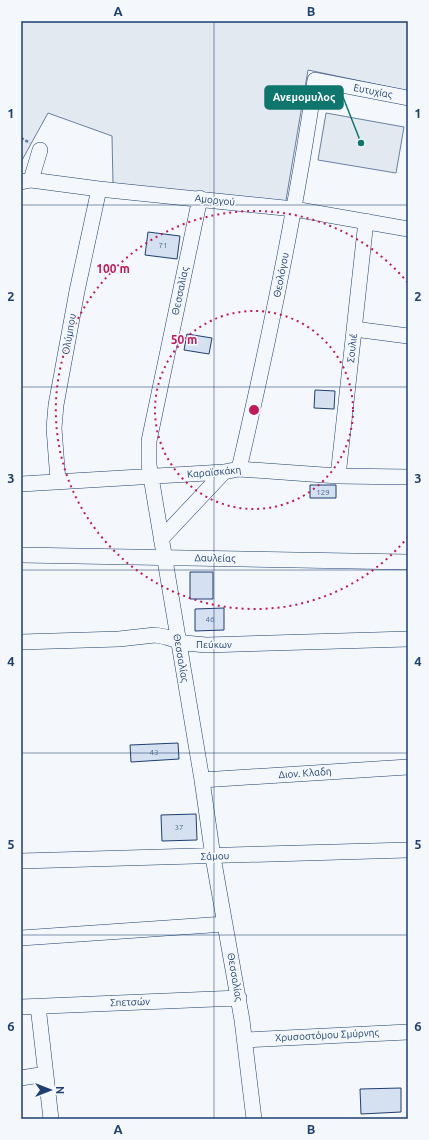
<svg xmlns="http://www.w3.org/2000/svg" width="429" height="1140" viewBox="0 0 429 1140" font-family="Ubuntu,sans-serif">
	<style>
		.green { fill: #e3e9f0; stroke: #687fa3 }
		.building { fill: #d5e0f0; stroke: #1d3f73 }
		.lines { fill: none; stroke-linecap: round; stroke-linejoin: round }
		.minor-casing { stroke: #1d3f73; stroke-width: 16 }
		.path { stroke: #5e769c; stroke-width: 2.5; stroke-dasharray: 3 2; stroke-linecap: butt }
		.minor { stroke: #f4f7fb; stroke-width: 15 }
		.grid { fill: none; stroke: #1d3f73; stroke-width: 1; stroke-opacity: 0.55 }
		.ring { fill: none; stroke: #c2185b; stroke-width: 2; stroke-dasharray: 2 4 }
		.labels { text-anchor: middle; dominant-baseline: central; stroke-width: 3; stroke-linejoin: round; paint-order: stroke }
		.number-label { font-size: 8px; fill: #4b6792 }
		.street-label { font-size: 10px; fill: #1d3f73; stroke: #f4f7fb }
		.centre { fill: #c2185b; stroke: #f4f7fb; stroke-width: 2 }
		.ring-label { font-size: 12px; text-anchor: middle; font-weight: bold; fill: #c2185b; stroke: #f4f7fb; stroke-width: 3; stroke-linejoin: round; paint-order: stroke }
		.leader { fill: none; stroke: #0f766e; stroke-width: 1.5 }
		.callout-dot { fill: #0f766e; stroke: #f4f7fb; stroke-width: 1.5 }
		.callout { fill: #0f766e; stroke: #0f766e; stroke-width: 1.5 }
		.callout-label { font-size: 11px; text-anchor: middle; font-weight: bold; fill: #fff }
		.neatline { fill: none; stroke: #1d3f73; stroke-width: 1.5 }
		.grid-label { font-size: 13px; text-anchor: middle; font-weight: bold; fill: #1d3f73 }
	</style>
	<rect width="100%" height="100%" fill="#f4f7fb"/>
	<!-- green -->
	<path class="green" d="M 21,21 L 408,21 L 408,91 L 308,70 L 285,206 L 113,184 L 112,136 L 48,113 L 21,162 Z
		M 326,113 L 404,127 L 396,173 L 318,160 Z"/>
	<!-- building -->
	<path class="building" d="M 148,232 L 180,236 L 177,259 L 145,255 Z
		M 187,334 L 212,338 L 209,354 L 184,350 Z
		M 315,390 L 335,391 L 334,409 L 314,408 Z
		M 310,485 L 336,485 L 336,498 L 310,498 Z
		M 190,572 L 213,572 L 213,599 L 190,599 Z
		M 224,608 L 224,630 L 195,631 L 195,609 Z
		M 178,743 L 179,759 L 131,762 L 130,745 Z
		M 196,814 L 197,840 L 162,841 L 161,815 Z
		M 401,1088 L 401,1112 L 361,1114 L 360,1089 Z"/>
	<g class="lines">
		<!-- minor casing -->
		<g class="minor-casing">
			<path id="minor" d="M 31,180 L 40,150
				M 21,182 L 31,180 L 99,189 L 294,209 L 408,229
				M 200,198 L 149,441 L 149,465 L 202,780 L 213,857 L 242,1020 L 254,1119
				M 354,329 L 408,336
				M 239,469 C 269,340 296,211 315,80 L 408,98
				M 338,476 L 366,221
				M 58,481 L 54,428 L 56,405 L 77,291 L 99,189
				M 21,484 L 224,472 L 239,469 L 338,476 L 408,477
				M 161,539 L 224,472
				M 21,555 L 408,562
				M 21,642 L 119,639 L 155,635 L 166,637 L 185,643 L 206,645 L 408,639
				M 202,780 L 408,767
				M 21,861 L 408,850
				M 21,938 L 225,924
				M 38,1006 L 51,1119
				M 21,1007 L 239,998
				M 245,1040 L 408,1032
				M 21,1078 L 46,1074"/>
		</g>
		<!-- path -->
		<path class="path" d="M 21,138 L 30,143"/>
		<!-- minor -->
		<use href="#minor" class="minor"/>
	</g>
	<!-- grid -->
	<path class="grid" d="M 214,21 L 214,1119M 21,205 L 408,205M 21,387 L 408,387M 21,570 L 408,570M 21,753 L 408,753M 21,935 L 408,935"/>
	<!-- distance rings -->
	<g class="ring">
		<circle cx="254" cy="410" r="99"/>
		<path d="M408 537A199 199 0 1 1 408 283"/>
	</g>
	<g class="labels">
		<!-- number labels -->
		<g class="number-label">
			<text x="163" y="245">71</text>
			<text x="323" y="492">129</text>
			<text x="210" y="619">46</text>
			<text x="154" y="752">43</text>
			<text x="179" y="827">37</text>
		</g>
		<!-- street labels -->
		<g class="street-label">
			<text transform="translate(373 91) rotate(11)">Ευτυχίας</text>
			<text transform="translate(215 200) rotate(6)">Αμοργού</text>
			<text transform="translate(281 275) rotate(-79)">Θεολόγου</text>
			<text transform="translate(180 291) rotate(-78)">Θεσσαλίας</text>
			<text transform="translate(69 334) rotate(-80)">Ολύμπου</text>
			<text transform="translate(352 348) rotate(-84)">Σουλιέ</text>
			<text transform="translate(214 472) rotate(-5)">Καραϊσκάκη</text>
			<text transform="translate(215 558) rotate(1)">Δαυλείας</text>
			<text x="214" y="644">Πεύκων</text>
			<text transform="translate(181 658) rotate(80)">Θεσσαλίας</text>
			<text transform="translate(305 773) rotate(-4)">Διον. Κλαδη</text>
			<text transform="translate(215 856) rotate(-2)">Σάμου</text>
			<text transform="translate(235 977) rotate(80)">Θεσσαλίας</text>
			<text transform="translate(130 1002) rotate(-2)">Σπετσών</text>
			<text transform="translate(327 1035) rotate(-3)">Χρυσοστόμου Σμύρνης</text>
		</g>
	</g>
	<circle cx="254" cy="410" r="6" class="centre"/>
	<g class="ring-label">
		<text x="113" y="273">100 m</text>
		<text x="184" y="344">50 m</text>
	</g>
	<!-- callouts -->
	<path class="leader" d="M361 143L343 97"/>
	<circle class="callout-dot" cx="361" cy="143" r="4"/>
	<rect class="callout" x="265" y="86" width="78" height="23" rx="4"/>
	<g class="callout-label">
		<text x="304" y="101">Ανεμομυλος</text>
	</g>
	<!-- border -->
	<rect width="429" height="1140" fill="none" stroke="#f4f7fb" stroke-width="44"/>
	<!-- north arrow -->
	<g transform="translate(50 1090) rotate(90)" stroke="#f4f7fb" stroke-width="3" paint-order="stroke">
	<path d="M0-3L7 15L0 10L-7 15Z" fill="#1d3f73"/>
	<text y="-6" font-size="11" font-weight="bold" text-anchor="middle" fill="#1d3f73">N</text>
	</g>
	<rect x="22" y="22" width="385" height="1096" class="neatline"/>
	<g class="grid-label">
		<text x="118" y="16">A</text>
		<text x="311" y="16">B</text>
		<text x="11" y="118">1</text>
		<text x="418" y="118">1</text>
		<text x="11" y="301">2</text>
		<text x="418" y="301">2</text>
		<text x="11" y="483">3</text>
		<text x="418" y="483">3</text>
		<text x="11" y="666">4</text>
		<text x="418" y="666">4</text>
		<text x="11" y="849">5</text>
		<text x="418" y="849">5</text>
		<text x="11" y="1031">6</text>
		<text x="418" y="1031">6</text>
		<text x="118" y="1134">A</text>
		<text x="311" y="1134">B</text>
	</g>
</svg>
